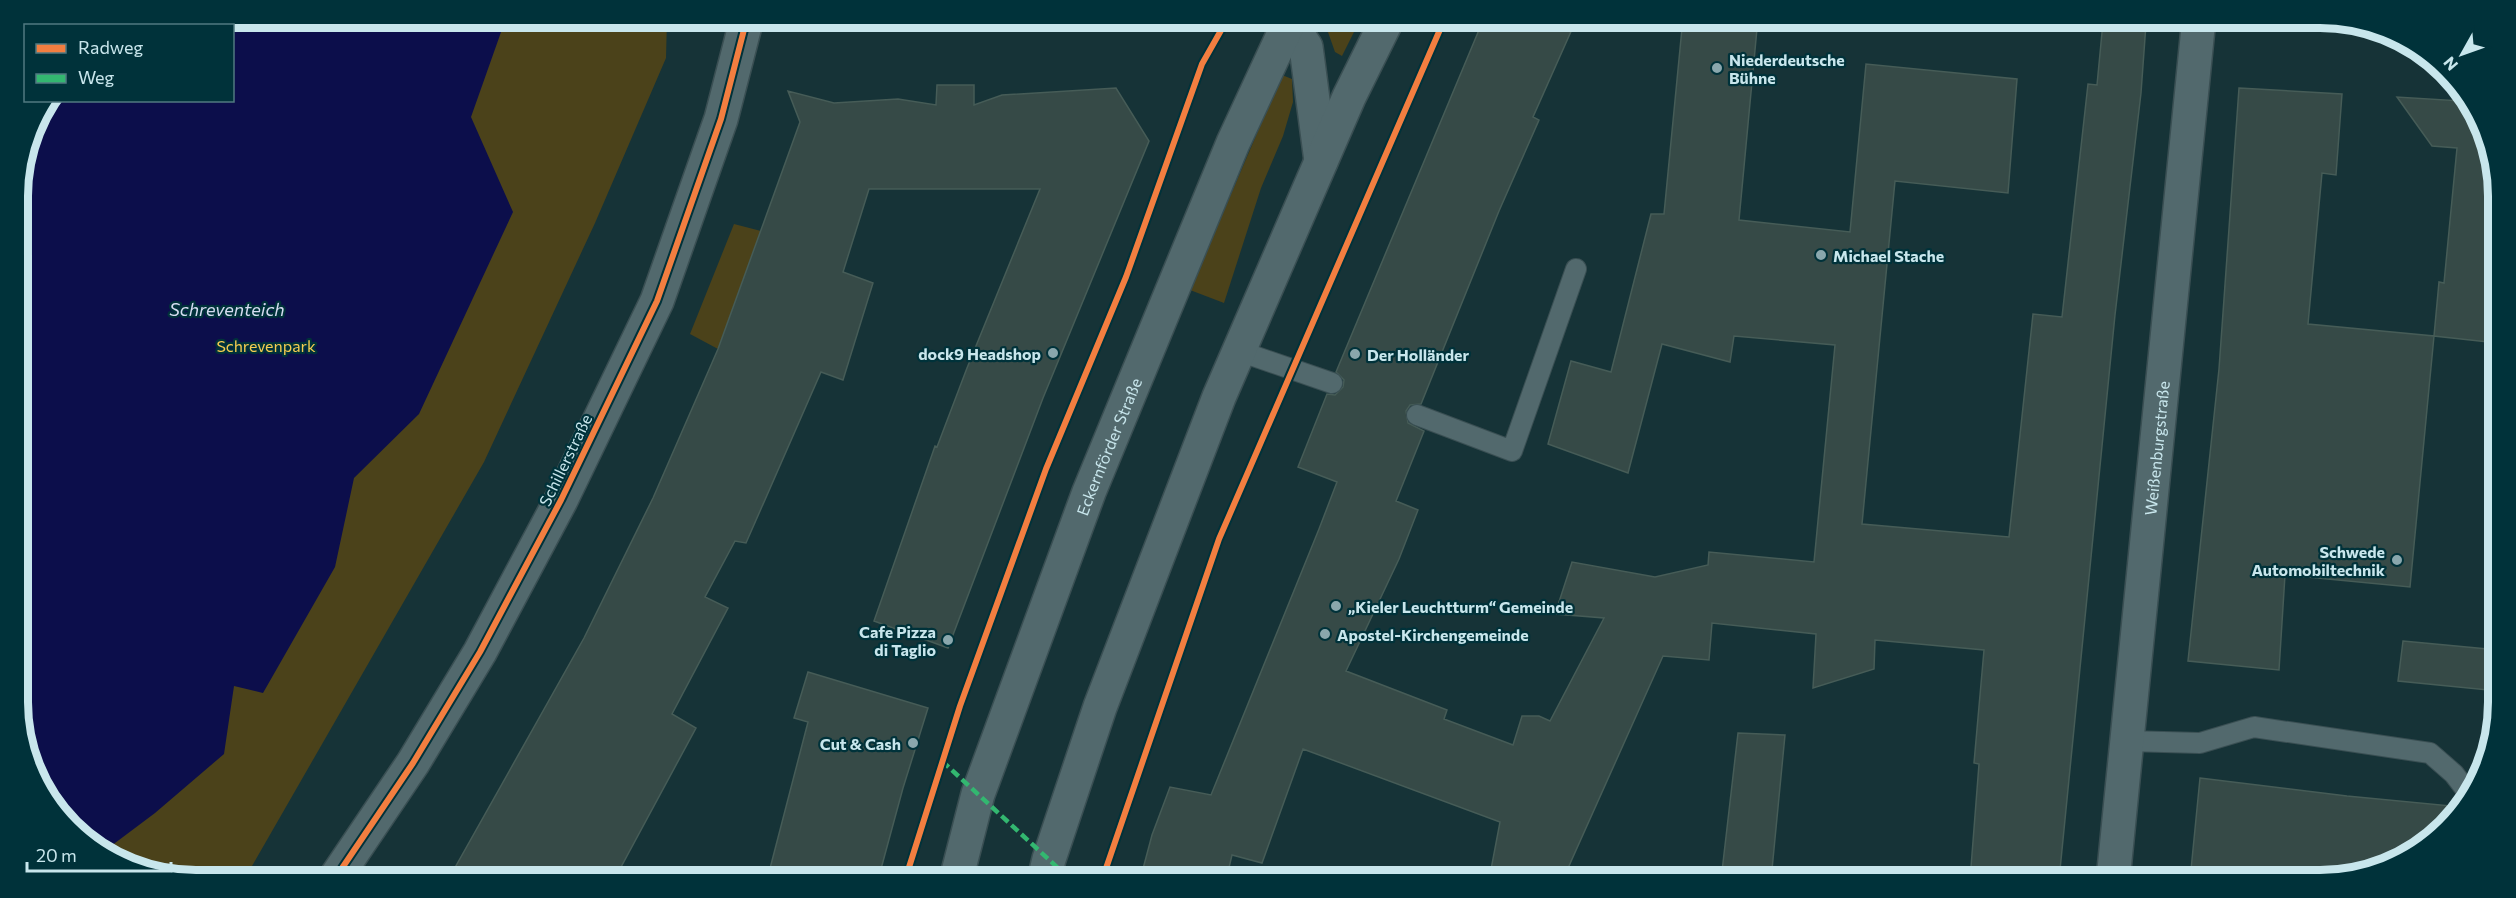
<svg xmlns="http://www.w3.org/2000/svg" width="2516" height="898" viewBox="0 0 2516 898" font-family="Commissioner,sans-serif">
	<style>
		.green { fill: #4b421a }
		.water { fill: #0c0e4b }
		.building { fill: #364a47; stroke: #465c57; stroke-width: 1.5 }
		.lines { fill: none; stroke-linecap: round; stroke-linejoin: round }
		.service-casing { stroke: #3a4f53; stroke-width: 22 }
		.minor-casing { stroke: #3a4f53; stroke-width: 36 }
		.secondary-casing { stroke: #3a4f53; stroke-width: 36 }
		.service { stroke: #52696d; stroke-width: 20 }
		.minor { stroke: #52696d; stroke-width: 33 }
		.secondary { stroke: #52696d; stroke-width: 33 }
		.quiet { stroke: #33b770; stroke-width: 4.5; stroke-dasharray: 9 4.5; stroke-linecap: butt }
		.cycleway-casing { stroke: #00323a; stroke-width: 10 }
		.cycleway { stroke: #f27e40; stroke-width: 6 }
		.poi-dot { fill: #8aa7ad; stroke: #00323a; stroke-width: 2 }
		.labels { text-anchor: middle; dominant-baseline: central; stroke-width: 4.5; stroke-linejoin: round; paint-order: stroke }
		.poi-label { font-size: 16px; font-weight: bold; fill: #c8e6ec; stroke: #00323a; text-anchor: start }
		.park-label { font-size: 16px; fill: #f5cd51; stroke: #00323a }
		.street-label { font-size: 16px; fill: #c8e6ec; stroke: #00323a }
		.water-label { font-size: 18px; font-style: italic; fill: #d5dcf1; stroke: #00323a }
		.rim { fill: none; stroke: #c8e6ec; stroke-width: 8 }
	</style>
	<rect width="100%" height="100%" fill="#163337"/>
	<!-- green -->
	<path class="green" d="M 197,18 L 667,18 L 666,58 L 595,223 L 484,462 L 244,880 L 197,880 L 140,871 L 62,819 L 21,736 L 18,185 L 37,117 L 50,101 L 232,100 L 232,26 L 159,25 Z
		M 1323,18 L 1361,18 L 1342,56 L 1335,52 Z
		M 1282,75 L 1292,79 L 1293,102 L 1283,136 L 1261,188 L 1224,303 L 1190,290 Z
		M 734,224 L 761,231 L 718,349 L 690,334 Z"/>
	<!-- water -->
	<path class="water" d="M 197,18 L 506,18 L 471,117 L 513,212 L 419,414 L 354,478 L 335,567 L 263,693 L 234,686 L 224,754 L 155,813 L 107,849 L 62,819 L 21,736 L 18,185 L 37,117 L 50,101 L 232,100 L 232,26 L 159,25 Z"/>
	<!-- building -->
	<path class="building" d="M 1484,18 L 1577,18 L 1533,117 L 1539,120 L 1499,211 L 1421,404 L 1410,405 L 1406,411 L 1408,423 L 1424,431 L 1396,501 L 1418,510 L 1399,559 L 1346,671 L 1447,710 L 1444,719 L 1513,745 L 1522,716 L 1539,716 L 1550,721 L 1604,618 L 1555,614 L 1572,562 L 1655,577 L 1708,565 L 1709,552 L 1814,562 L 1835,345 L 1734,336 L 1730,362 L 1662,344 L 1628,473 L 1548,444 L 1571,361 L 1611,372 L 1651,214 L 1664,214 L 1683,18 L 1758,18 L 1739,220 L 1850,232 L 1866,64 L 2017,79 L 2008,193 L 1895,181 L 1862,524 L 2009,537 L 2033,314 L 2062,317 L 2088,84 L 2097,85 L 2103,22 L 2146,24 L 2141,93 L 2115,315 L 2059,880 L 1970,880 L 1979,764 L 1974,763 L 1984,650 L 1875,640 L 1874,669 L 1813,688 L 1816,634 L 1712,623 L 1709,660 L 1663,656 L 1564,877 L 1535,868 L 1533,880 L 1489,880 L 1500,822 L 1303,749 L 1262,863 L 1232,855 L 1226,880 L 1140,880 L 1152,835 L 1170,787 L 1211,795 L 1319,529 L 1337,482 L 1298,467 L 1327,394 L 1335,395 L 1343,387 L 1344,380 L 1336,372 Z
		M 937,85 L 974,85 L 974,105 L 1002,95 L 1116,88 L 1149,141 L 1043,398 L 948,648 L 874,621 L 935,446 L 937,447 L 967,368 L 1040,189 L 869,189 L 843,272 L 873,283 L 843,380 L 821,372 L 746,543 L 735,541 L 705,597 L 728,608 L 672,714 L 696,728 L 614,880 L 448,880 L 584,638 L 653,498 L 718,349 L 800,122 L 788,91 L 834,103 L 898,99 L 936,105 Z
		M 2239,88 L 2342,94 L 2336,175 L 2322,173 L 2308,324 L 2434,336 L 2410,587 L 2285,575 L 2279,670 L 2188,661 L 2219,369 Z
		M 2462,91 L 2480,118 L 2496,173 L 2497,343 L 2434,336 L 2439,282 L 2444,283 L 2457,148 L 2432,146 L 2397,97 L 2461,101 Z
		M 2403,641 L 2498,650 L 2498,691 L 2398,681 Z
		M 808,672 L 928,708 L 903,788 L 878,880 L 767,880 L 808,722 L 794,718 Z
		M 1738,733 L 1785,735 L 1771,880 L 1721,880 Z
		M 2200,778 L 2347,796 L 2462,807 L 2428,843 L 2387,867 L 2331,880 L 2190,880 Z"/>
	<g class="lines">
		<!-- service casing -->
		<g class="service-casing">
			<path id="service" d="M 1239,351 L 1332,383
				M 1417,415 L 1512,451 L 1576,269
				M 2127,741 L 2200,743 L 2254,727 L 2430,753 L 2454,774 L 2470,795"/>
		</g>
		<!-- minor casing -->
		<g class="minor-casing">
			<g id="minor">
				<path d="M 1280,18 L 1289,22 L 1306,47 L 1321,161"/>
				<path d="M 334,880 L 413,763 L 480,652 L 561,500 L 657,301 L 721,119 L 747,18"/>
				<path id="s1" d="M 2113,880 L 2199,18"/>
			</g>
		</g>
		<!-- secondary casing -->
		<g class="secondary-casing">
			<g id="secondary">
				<path id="s2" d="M 956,880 L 978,794 L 1089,492 L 1233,143 L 1291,18"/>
				<path d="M 1044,880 L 1049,859 L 1100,707 L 1219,397 L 1349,97 L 1388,18"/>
			</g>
		</g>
		<!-- service -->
		<use href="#service" class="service"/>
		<!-- minor -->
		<use href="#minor" class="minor"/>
		<!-- secondary -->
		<use href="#secondary" class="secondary"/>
		<!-- quiet -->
		<path class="quiet" d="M 942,761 L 1071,880"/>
		<!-- cycleway casing -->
		<g class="cycleway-casing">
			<path id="cycleway" d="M 334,880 L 413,763 L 480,652 L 561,500 L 657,301 L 721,119 L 747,18
				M 905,880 L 960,706 L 1046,469 L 1126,277 L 1202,64 L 1228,18
				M 1102,880 L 1219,539 L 1445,18"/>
		</g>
		<!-- cycleway -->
		<use href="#cycleway" class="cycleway"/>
	</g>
	<!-- markers -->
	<g class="poi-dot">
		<circle cx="1717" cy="68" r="6"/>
		<circle cx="1821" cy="255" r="6"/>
		<circle cx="1053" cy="353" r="6"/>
		<circle cx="1355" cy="354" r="6"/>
		<circle cx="2397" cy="560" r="6"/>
		<circle cx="1336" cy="606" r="6"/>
		<circle cx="1325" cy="634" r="6"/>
		<circle cx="948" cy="640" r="6"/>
		<circle cx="913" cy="743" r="6"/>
	</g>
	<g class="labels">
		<!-- poi labels -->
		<g class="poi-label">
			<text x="1729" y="59">Niederdeutsche<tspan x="1729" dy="18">Bühne</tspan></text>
			<text x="1833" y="255">Michael Stache</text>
			<text x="1041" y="353" text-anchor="end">dock9 Headshop</text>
			<text x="1367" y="354">Der Holländer</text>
			<text x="2385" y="551" text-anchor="end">Schwede<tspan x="2385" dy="18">Automobiltechnik</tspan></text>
			<text x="1348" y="606">„Kieler Leuchtturm“ Gemeinde</text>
			<text x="936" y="631" text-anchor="end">Cafe Pizza<tspan x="936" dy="18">di Taglio</tspan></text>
			<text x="1337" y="634">Apostel-Kirchengemeinde</text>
			<text x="901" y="743" text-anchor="end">Cut &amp; Cash</text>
		</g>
		<!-- park labels -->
		<g class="park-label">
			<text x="266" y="345">Schrevenpark</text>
		</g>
		<!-- street labels -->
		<g class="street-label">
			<text stroke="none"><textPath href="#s2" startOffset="460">Eckernförder Straße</textPath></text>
			<text stroke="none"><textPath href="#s1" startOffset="434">Weißenburgstraße</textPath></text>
			<text transform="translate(565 460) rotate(-64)">Schillerstraße</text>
		</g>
		<!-- water labels -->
		<g class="water-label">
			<text x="227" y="309">Schreventeich</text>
		</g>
	</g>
	<!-- crop -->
	<path d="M0 0H2516V898H0ZM196 28H2320A168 168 0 0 1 2488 196V702A168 168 0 0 1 2320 870H196A168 168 0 0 1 28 702V196A168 168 0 0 1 196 28Z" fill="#00323a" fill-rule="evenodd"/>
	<path class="rim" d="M196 28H2320A168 168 0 0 1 2488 196V702A168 168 0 0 1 2320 870H196A168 168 0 0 1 28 702V196A168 168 0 0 1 196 28Z"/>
	<!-- legend -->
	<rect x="24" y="24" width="210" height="78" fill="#00323a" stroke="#507a81" stroke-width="1.5"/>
	<rect x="36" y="44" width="30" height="9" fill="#f27e40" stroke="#507a81" stroke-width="1.5"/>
	<text x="78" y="54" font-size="18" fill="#c8e6ec">Radweg</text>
	<rect x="36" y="74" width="30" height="9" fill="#33b770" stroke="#507a81" stroke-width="1.5"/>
	<text x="78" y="84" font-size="18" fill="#c8e6ec">Weg</text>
	<!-- north arrow -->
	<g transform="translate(2462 54) rotate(230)" stroke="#00323a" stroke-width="4.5" paint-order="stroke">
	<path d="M0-4.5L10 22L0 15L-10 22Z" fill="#c8e6ec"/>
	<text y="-9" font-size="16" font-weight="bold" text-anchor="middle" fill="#c8e6ec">N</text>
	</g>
	<!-- scale -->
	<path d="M27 862v9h144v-9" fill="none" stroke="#c8e6ec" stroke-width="3"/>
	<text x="36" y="862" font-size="18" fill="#c8e6ec" stroke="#00323a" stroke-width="4.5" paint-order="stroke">20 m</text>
</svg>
